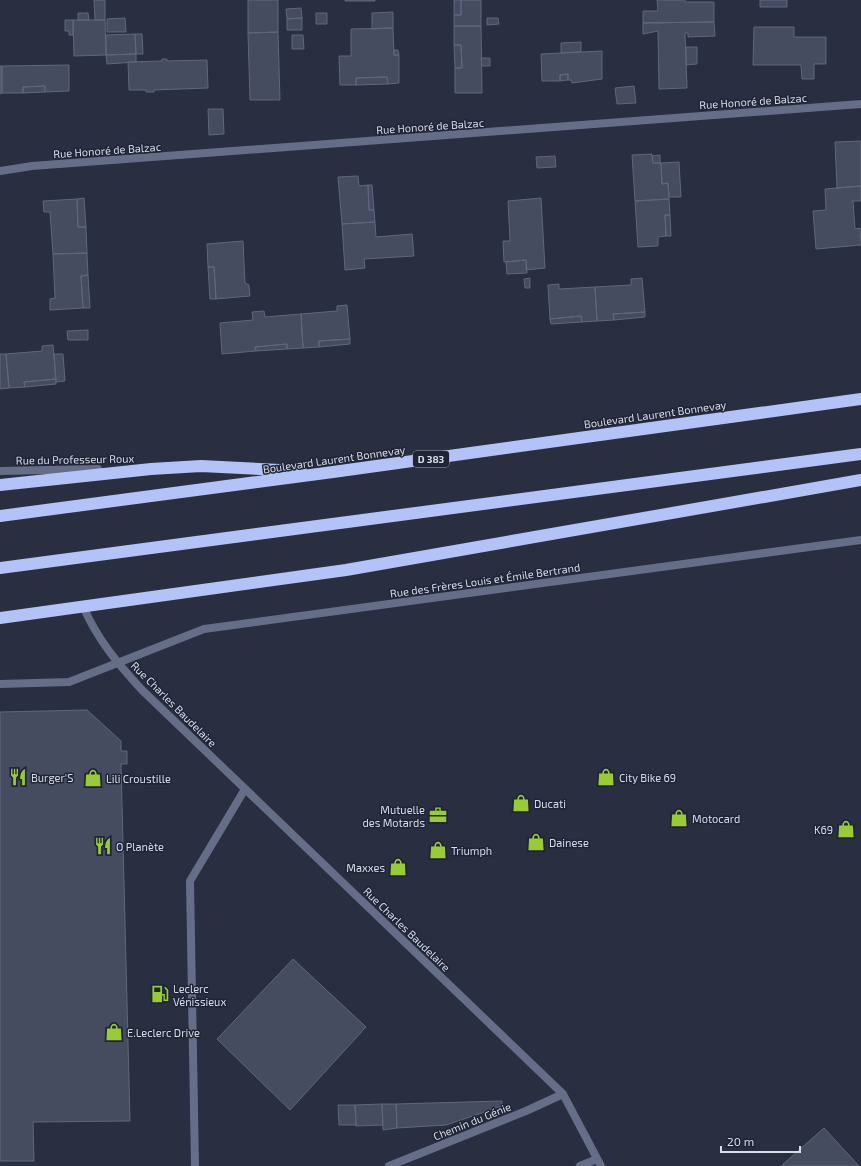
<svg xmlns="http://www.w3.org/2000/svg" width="861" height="1166" viewBox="0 0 861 1166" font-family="'Exo 2',sans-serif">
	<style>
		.building { fill: #464c60; stroke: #60677c }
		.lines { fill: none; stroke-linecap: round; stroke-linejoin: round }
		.lane { stroke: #656d87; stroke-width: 8 }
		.street { stroke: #656d87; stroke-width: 8 }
		.highway { stroke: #b3c2f7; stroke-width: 12 }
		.labels { text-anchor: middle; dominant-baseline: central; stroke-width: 3; stroke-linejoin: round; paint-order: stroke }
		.shield { fill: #1f2436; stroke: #a2a6b5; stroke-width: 1 }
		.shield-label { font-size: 10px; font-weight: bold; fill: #dadeeb }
		.street-label { font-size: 11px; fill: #dadeeb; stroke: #1f2436 }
		.poi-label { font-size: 11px; fill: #dadeeb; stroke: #1f2436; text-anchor: start }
	</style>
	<rect width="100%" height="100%" fill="#292e41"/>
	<!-- building -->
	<path class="building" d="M 94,0 L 105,0 L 105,20 L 95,20 Z
		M 248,0 L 278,0 L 278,32 L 248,33 Z
		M 345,0 L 375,0 L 375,1 L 345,1 Z
		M 454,0 L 461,0 L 461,15 L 454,15 Z
		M 461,0 L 481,0 L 481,26 L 454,26 L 454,15 L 461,15 Z
		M 657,0 L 685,0 L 685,2 L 714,2 L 714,22 L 643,23 L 643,11 L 658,11 Z
		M 760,0 L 787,0 L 787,7 L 760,7 Z
		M 301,8 L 302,18 L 287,19 L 286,9 Z
		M 393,12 L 393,28 L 372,29 L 372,13 Z
		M 78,13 L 88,13 L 89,20 L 78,20 Z
		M 316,13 L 327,13 L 327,24 L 316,24 Z
		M 125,18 L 126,32 L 107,32 L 107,19 Z
		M 302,18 L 302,30 L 287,30 L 287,19 Z
		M 487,18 L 498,18 L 499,24 L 487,25 Z
		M 65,20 L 73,20 L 73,35 L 69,35 L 69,31 L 65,31 Z
		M 73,20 L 105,20 L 106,55 L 74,56 Z
		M 714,22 L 715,36 L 688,37 L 688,33 L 685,33 L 687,88 L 659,89 L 658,31 L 643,34 L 643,23 Z
		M 454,26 L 481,26 L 482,93 L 455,93 L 455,68 L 462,68 L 461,45 L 454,45 Z
		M 754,27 L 794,27 L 794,37 L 826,37 L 826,64 L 814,64 L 814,79 L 802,79 L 801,65 L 753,65 Z
		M 393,28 L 394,55 L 399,55 L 399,83 L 388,84 L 387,77 L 356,78 L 356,85 L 340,85 L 339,56 L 351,56 L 351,29 Z
		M 278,32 L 280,100 L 250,100 L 248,33 Z
		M 135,34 L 136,54 L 106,55 L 106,35 Z
		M 135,34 L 142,34 L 143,54 L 136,54 Z
		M 292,35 L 303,35 L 304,49 L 292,49 Z
		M 581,42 L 581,52 L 561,53 L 561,43 Z
		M 454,45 L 461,45 L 462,68 L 455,68 Z
		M 686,47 L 697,47 L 697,64 L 686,65 Z
		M 394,50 L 398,50 L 399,55 L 394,55 Z
		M 602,51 L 602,79 L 572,83 L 571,80 L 568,80 L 568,74 L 560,75 L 560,81 L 542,81 L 541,54 Z
		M 136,54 L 136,62 L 107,64 L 106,55 Z
		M 481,58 L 490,58 L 490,66 L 482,66 Z
		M 162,59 L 167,59 L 167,61 L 207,60 L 208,88 L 154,90 L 154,92 L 146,92 L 146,90 L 129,90 L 128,62 L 162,61 Z
		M 69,65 L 69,91 L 45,92 L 45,86 L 23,87 L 23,93 L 2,93 L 2,66 Z
		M 0,66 L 2,66 L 2,93 L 0,94 Z
		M 568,74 L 568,80 L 560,81 L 560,75 Z
		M 387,77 L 388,84 L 356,85 L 356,78 Z
		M 45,86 L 45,92 L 23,93 L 23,87 Z
		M 634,86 L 636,103 L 617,104 L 615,88 Z
		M 208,109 L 223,109 L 224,134 L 209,135 Z
		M 861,141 L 861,186 L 837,188 L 835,142 Z
		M 652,154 L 653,163 L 661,163 L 662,184 L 668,183 L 669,199 L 635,201 L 632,155 Z
		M 660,155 L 660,163 L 653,163 L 652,156 Z
		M 555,156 L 556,167 L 537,168 L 536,157 Z
		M 679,162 L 681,197 L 669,197 L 668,183 L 662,184 L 661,163 Z
		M 358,176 L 359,186 L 368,185 L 369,210 L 374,210 L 375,222 L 342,224 L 338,177 Z
		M 368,185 L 372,185 L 374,210 L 369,210 Z
		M 861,186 L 861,201 L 853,201 L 855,229 L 860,228 L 861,245 L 816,249 L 813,211 L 826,210 L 825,189 Z
		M 84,198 L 86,227 L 78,227 L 77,199 Z
		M 541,198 L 545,268 L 526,270 L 526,260 L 504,262 L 503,241 L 510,241 L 508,201 Z
		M 77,199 L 78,227 L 86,227 L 87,253 L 53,254 L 50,212 L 44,212 L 43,201 Z
		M 669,199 L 670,215 L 665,215 L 666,236 L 658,237 L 658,246 L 638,247 L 635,201 Z
		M 665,215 L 670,215 L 671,236 L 666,236 Z
		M 375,222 L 376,237 L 412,234 L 414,256 L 364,259 L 365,268 L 345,270 L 342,224 Z
		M 243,241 L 245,283 L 249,285 L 250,296 L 216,299 L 214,267 L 208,267 L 207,244 Z
		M 87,253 L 88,275 L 81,276 L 83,308 L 50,310 L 50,299 L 55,298 L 53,254 Z
		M 526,260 L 527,273 L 507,274 L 506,262 Z
		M 208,267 L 214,267 L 216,299 L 210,299 Z
		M 88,275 L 90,308 L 83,308 L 81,276 Z
		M 530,278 L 530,288 L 525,288 L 524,279 Z
		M 642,278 L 645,312 L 613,314 L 614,320 L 597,321 L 595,287 L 631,285 L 631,279 Z
		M 559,284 L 559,289 L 595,287 L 597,321 L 582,322 L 581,316 L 550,319 L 548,285 Z
		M 347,305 L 350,339 L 319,341 L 319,347 L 303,348 L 301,314 L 337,311 L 337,306 Z
		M 264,311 L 265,317 L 301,314 L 303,348 L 287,349 L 287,344 L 255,347 L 256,351 L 222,354 L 220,323 L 253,320 L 252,312 Z
		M 645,312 L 645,317 L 614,320 L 613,314 Z
		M 581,316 L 582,322 L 551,324 L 550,319 Z
		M 88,330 L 88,340 L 68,340 L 67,331 Z
		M 350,339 L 350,344 L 319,347 L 319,341 Z
		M 287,344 L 287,349 L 256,351 L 255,347 Z
		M 53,345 L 56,379 L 24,382 L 25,387 L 9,388 L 6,354 L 42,351 L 42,346 Z
		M 0,354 L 6,354 L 9,388 L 0,389 Z
		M 54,354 L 63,354 L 65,381 L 56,382 Z
		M 56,379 L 56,384 L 25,387 L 24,382 Z
		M 87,710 L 121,741 L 121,751 L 127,751 L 127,764 L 121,764 L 130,1121 L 33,1122 L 34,1161 L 0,1161 L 0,712 Z
		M 293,959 L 366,1027 L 290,1110 L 217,1039 Z
		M 502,1101 L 502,1106 L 446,1125 L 397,1128 L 396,1104 Z
		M 382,1104 L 396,1104 L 397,1128 L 383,1130 Z
		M 382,1104 L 383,1125 L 356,1126 L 355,1105 Z
		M 338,1105 L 355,1105 L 356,1125 L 339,1125 Z
		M 824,1128 L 859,1166 L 781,1166 Z"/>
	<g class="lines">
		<!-- lane -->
		<path class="lane" d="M 195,1166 L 190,881 L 245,789"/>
		<!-- street -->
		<path class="street" d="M 0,171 L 32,166 L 861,104
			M 0,471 L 98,469
			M 83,606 C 97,639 118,664 142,690 L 563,1094 L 601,1166
			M 0,684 L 69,682 L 204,629 L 861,540
			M 389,1166 L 526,1111 L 563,1094
			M 580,1166 L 597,1159"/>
		<!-- highway -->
		<path class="highway" d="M 0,485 L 151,469 L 201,466 L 301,471
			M 0,516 L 333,472 L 861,399
			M 0,568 L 861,454
			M 0,618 L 346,570 L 861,480"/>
	</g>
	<!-- icons -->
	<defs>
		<g id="restaurant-bare" transform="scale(1.38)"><path d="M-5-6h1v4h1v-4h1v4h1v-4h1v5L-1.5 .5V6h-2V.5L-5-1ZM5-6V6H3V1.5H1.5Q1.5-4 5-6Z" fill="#98cb37" stroke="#1f2436" stroke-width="2.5" paint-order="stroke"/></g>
		<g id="shop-bare" transform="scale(1.38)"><path d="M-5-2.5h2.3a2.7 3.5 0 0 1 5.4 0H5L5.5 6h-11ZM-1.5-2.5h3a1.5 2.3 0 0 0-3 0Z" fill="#98cb37" stroke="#1f2436" stroke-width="2.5" paint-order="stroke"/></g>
		<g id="office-bare" transform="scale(1.38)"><path d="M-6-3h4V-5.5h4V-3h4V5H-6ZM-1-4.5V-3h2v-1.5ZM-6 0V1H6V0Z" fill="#98cb37" stroke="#1f2436" stroke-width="2.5" paint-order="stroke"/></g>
		<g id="fuel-bare" transform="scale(1.38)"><path d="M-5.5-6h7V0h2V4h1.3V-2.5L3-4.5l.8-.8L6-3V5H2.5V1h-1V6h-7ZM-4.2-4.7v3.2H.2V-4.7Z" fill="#98cb37" stroke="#1f2436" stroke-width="2.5" paint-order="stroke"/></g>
	</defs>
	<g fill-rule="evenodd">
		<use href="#restaurant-bare" x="18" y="777"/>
		<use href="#shop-bare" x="606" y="777"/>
		<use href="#shop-bare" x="93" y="778"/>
		<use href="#shop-bare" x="521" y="803"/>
		<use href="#office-bare" x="438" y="815"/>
		<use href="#shop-bare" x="679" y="818"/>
		<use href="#shop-bare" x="846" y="829"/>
		<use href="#shop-bare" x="536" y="842"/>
		<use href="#restaurant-bare" x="103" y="846"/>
		<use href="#shop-bare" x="438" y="850"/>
		<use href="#shop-bare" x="398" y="867"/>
		<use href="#fuel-bare" x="160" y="994"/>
		<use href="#shop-bare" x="114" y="1032"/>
	</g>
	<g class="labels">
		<!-- shield labels -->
		<rect class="shield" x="413" y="451" width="36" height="16" rx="3"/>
		<g class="shield-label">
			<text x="431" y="459">D 383</text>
		</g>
		<!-- street labels -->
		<g class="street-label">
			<text transform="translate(753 101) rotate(-4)">Rue Honoré de Balzac</text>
			<text transform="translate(430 126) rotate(-4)">Rue Honoré de Balzac</text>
			<text transform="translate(107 150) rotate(-4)">Rue Honoré de Balzac</text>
			<text transform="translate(655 414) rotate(-8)">Boulevard Laurent Bonnevay</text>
			<text transform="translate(75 459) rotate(-1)">Rue du Professeur Roux</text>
			<text transform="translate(334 459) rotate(-8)">Boulevard Laurent Bonnevay</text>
			<text transform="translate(485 580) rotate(-8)">Rue des Frères Louis et Émile Bertrand</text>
			<text transform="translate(174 704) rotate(45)">Rue Charles Baudelaire</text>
			<text transform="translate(407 929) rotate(44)">Rue Charles Baudelaire</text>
			<text transform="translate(472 1121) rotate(-22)">Chemin du Génie</text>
		</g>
		<!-- poi labels -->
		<g class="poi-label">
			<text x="31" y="777">Burger'S</text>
			<text x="619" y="777">City Bike 69</text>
			<text x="106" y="778">Lili Croustille</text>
			<text x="534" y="803">Ducati</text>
			<text x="425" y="809" text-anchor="end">Mutuelle<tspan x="425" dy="13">des Motards</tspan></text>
			<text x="692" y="818">Motocard</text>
			<text x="833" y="829" text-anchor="end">K69</text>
			<text x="549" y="842">Dainese</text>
			<text x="116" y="846">O Planète</text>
			<text x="451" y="850">Triumph</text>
			<text x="385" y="867" text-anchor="end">Maxxes</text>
			<text x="173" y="988">Leclerc<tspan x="173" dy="13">Vénissieux</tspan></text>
			<text x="127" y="1032">E.Leclerc Drive</text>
		</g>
	</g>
	<!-- scale -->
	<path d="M721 1146v6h79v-6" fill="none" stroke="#dadeeb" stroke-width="2"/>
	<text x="727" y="1146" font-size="12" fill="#dadeeb" stroke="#1f2436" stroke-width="3" paint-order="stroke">20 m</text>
</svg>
